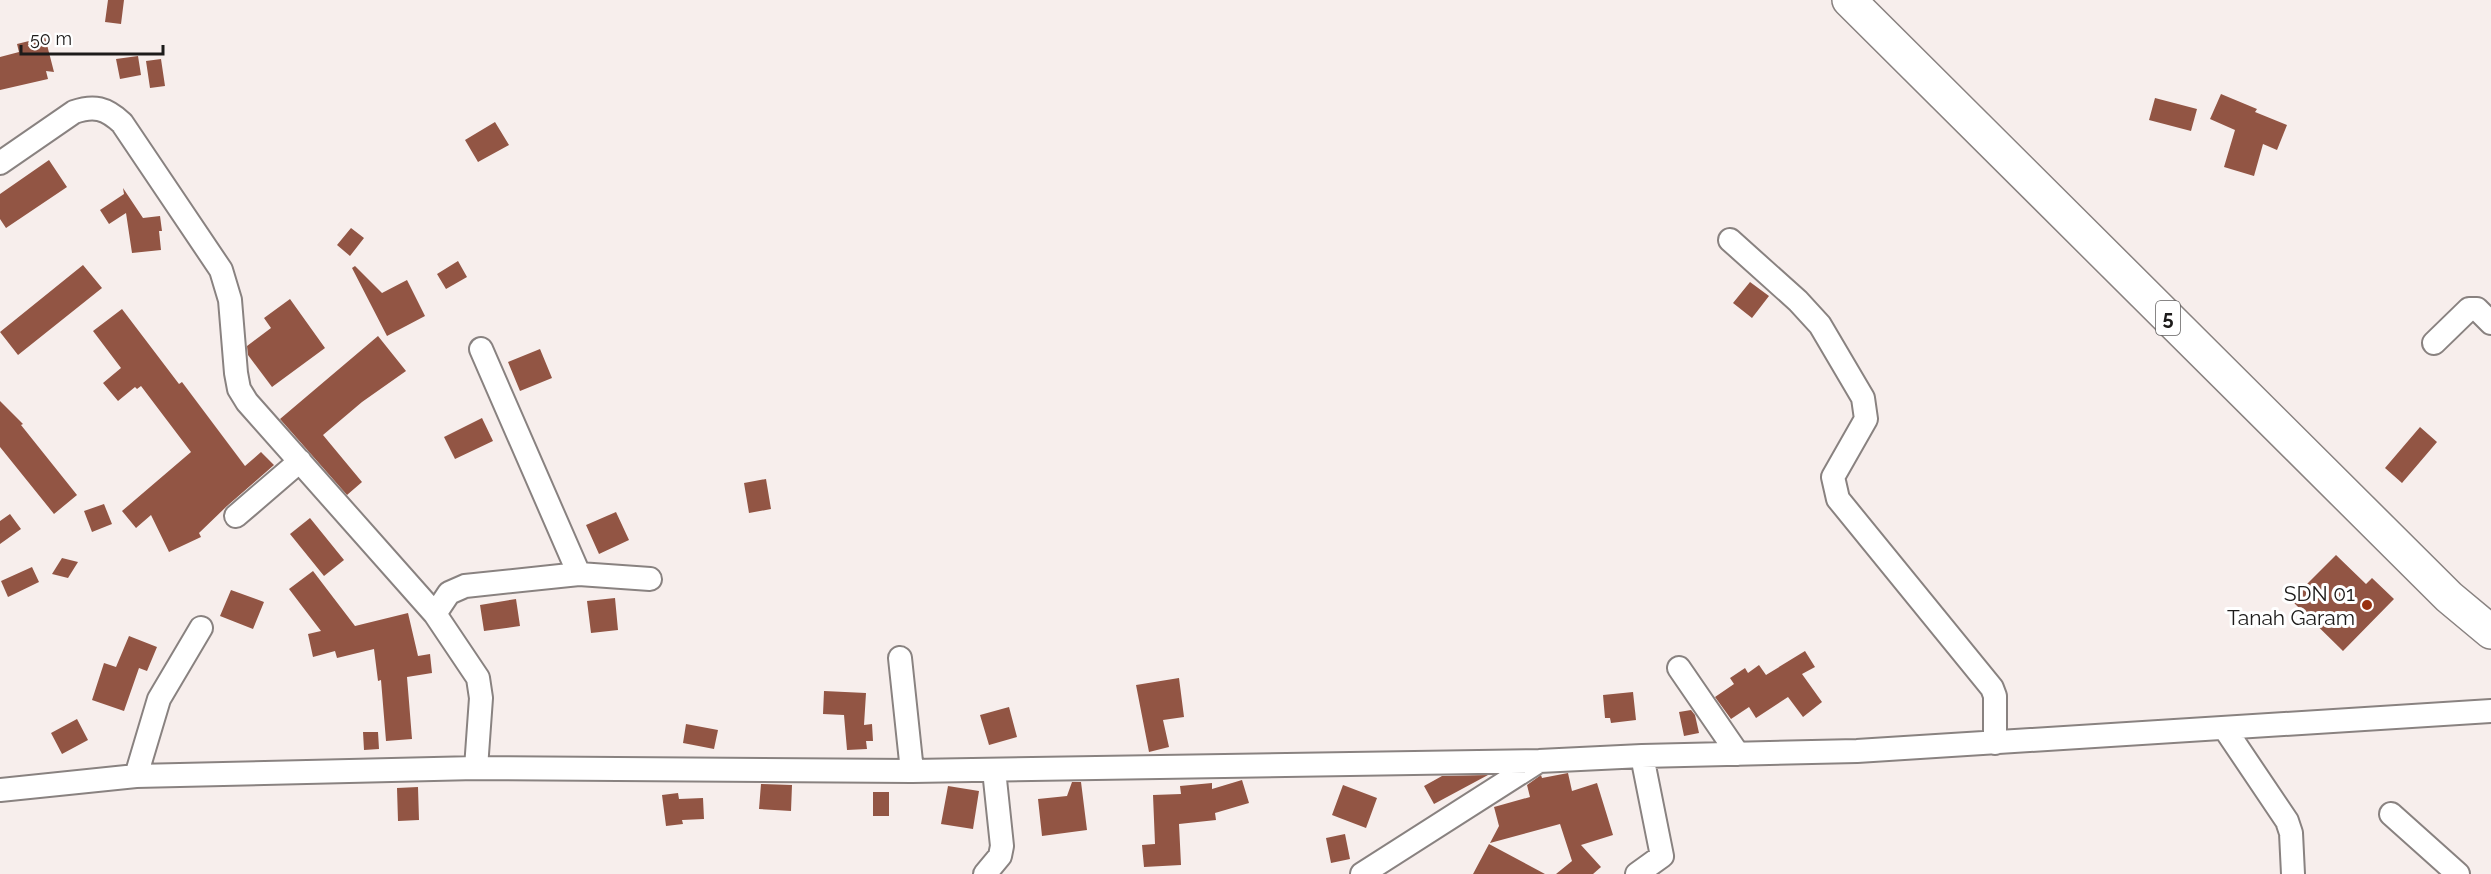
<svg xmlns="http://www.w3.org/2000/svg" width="2491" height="874" viewBox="0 0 2491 874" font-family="Raleway,sans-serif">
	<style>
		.building { fill: #925544 }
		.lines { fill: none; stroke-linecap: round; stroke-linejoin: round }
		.minor-casing { stroke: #898280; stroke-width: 26 }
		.highway-casing { stroke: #898280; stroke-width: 36 }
		.minor { stroke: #fff; stroke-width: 22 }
		.highway { stroke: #fff; stroke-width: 33 }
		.poi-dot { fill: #983110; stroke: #fff; stroke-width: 2 }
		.labels { text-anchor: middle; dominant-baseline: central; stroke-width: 6; stroke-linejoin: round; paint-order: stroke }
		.shield { fill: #fff; stroke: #615f5f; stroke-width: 1.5 }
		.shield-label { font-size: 20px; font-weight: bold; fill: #1d1b1a }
		.poi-label { font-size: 21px; fill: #1d1b1a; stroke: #fff; text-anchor: end }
	</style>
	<rect width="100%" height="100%" fill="#f7eeec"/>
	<!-- building -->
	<path class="building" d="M 108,0 L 124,0 L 121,24 L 105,22 Z
		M 45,37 L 54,72 L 46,71 L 48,79 L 0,90 L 0,57 L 19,52 L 17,44 Z
		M 138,56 L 141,75 L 120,79 L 116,59 Z
		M 161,59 L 165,86 L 150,88 L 146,61 Z
		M 2221,94 L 2257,109 L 2255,112 L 2287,125 L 2277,150 L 2263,144 L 2254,176 L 2224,167 L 2235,130 L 2210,119 Z
		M 2155,98 L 2197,109 L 2191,131 L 2149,120 Z
		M 495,122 L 509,145 L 478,162 L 465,140 Z
		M 49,160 L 67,187 L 6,228 L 0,219 L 0,194 Z
		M 123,188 L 143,218 L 160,216 L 162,231 L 159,231 L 161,250 L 132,253 L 126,213 L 109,224 L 100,210 L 124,194 Z
		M 351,228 L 364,238 L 350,256 L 337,245 Z
		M 458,261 L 467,277 L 446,289 L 437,274 Z
		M 83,265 L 102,288 L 18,355 L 0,332 Z
		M 355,266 L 382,293 L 407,280 L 425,316 L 387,336 L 352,268 Z
		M 1750,282 L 1769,296 L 1752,318 L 1733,303 Z
		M 290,299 L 325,348 L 272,387 L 248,355 L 247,346 L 271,328 L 264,318 Z
		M 122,309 L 179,384 L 182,382 L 245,466 L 261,452 L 274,465 L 227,506 L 199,533 L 201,537 L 169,552 L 151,515 L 136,528 L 122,511 L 191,452 L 141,386 L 137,389 L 135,387 L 118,401 L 103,383 L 121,368 L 93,331 Z
		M 378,336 L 406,371 L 362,402 L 323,435 L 362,482 L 347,495 L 280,419 Z
		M 540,349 L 552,378 L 520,391 L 508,362 Z
		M 0,401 L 23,424 L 21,425 L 77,495 L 54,514 L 0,447 Z
		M 482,418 L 493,441 L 455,459 L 444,437 Z
		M 2420,427 L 2437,442 L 2402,483 L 2385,468 Z
		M 766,479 L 771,509 L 749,513 L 744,483 Z
		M 104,504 L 112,524 L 92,532 L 84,511 Z
		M 616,512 L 629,540 L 599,554 L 586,525 Z
		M 10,514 L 21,529 L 0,544 L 0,521 Z
		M 310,518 L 344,560 L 324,576 L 290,534 Z
		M 2336,555 L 2366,584 L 2372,578 L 2394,599 L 2343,651 L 2291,600 Z
		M 62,558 L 78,562 L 68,578 L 52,574 Z
		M 32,567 L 39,582 L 8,597 L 1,581 Z
		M 313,571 L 355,626 L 408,613 L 418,656 L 430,654 L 432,673 L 407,677 L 412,739 L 386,741 L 381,680 L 378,681 L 374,649 L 337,658 L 335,651 L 313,657 L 308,634 L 321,631 L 289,589 Z
		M 231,590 L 264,602 L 253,629 L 220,616 Z
		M 615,598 L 618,630 L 591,633 L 587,601 Z
		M 516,599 L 520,626 L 484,631 L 480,605 Z
		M 129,636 L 157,647 L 147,671 L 139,668 L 124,711 L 92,700 L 104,663 L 116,667 Z
		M 1805,651 L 1815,667 L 1802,674 L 1822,702 L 1803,717 L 1788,697 L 1756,718 L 1749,707 L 1731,719 L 1715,697 L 1734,684 L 1730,678 L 1745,668 L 1748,673 L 1759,665 L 1766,675 Z
		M 1179,678 L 1184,717 L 1163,720 L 1169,747 L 1149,752 L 1136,685 Z
		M 824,691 L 866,693 L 864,725 L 872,724 L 873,741 L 866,741 L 867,749 L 847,750 L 844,715 L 823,714 Z
		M 1633,692 L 1636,720 L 1611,723 L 1610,718 L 1605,718 L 1603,695 Z
		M 1009,707 L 1017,737 L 989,745 L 980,715 Z
		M 1691,710 L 1695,715 L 1699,733 L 1684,736 L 1679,712 Z
		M 77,719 L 88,740 L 62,754 L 51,733 Z
		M 686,724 L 718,730 L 714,749 L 683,743 Z
		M 363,732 L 378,732 L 379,749 L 364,750 Z
		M 1568,773 L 1572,791 L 1597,783 L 1613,835 L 1581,845 L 1601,867 L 1593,874 L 1556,874 L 1572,861 L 1560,824 L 1490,843 L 1499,826 L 1494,807 L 1530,797 L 1527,785 L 1541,775 L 1542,778 Z
		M 1488,775 L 1434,804 L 1424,786 L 1442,776 Z
		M 1242,780 L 1249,803 L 1215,813 L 1216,820 L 1179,824 L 1181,865 L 1144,867 L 1142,845 L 1155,844 L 1153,795 L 1181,794 L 1180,786 L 1212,783 L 1212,789 Z
		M 1072,782 L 1081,782 L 1087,830 L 1042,836 L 1038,799 L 1067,796 Z
		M 761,784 L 792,785 L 791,811 L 759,809 Z
		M 1343,785 L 1377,798 L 1366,828 L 1332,815 Z
		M 948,786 L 979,791 L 973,829 L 941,824 Z
		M 418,787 L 419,820 L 398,821 L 397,788 Z
		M 873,792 L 889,792 L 889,816 L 873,816 Z
		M 678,793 L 679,799 L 703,798 L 704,819 L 682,820 L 683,824 L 666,826 L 662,795 Z
		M 1345,834 L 1350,859 L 1331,863 L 1326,838 Z
		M 1489,844 L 1545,874 L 1473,874 Z"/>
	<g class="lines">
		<!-- minor casing -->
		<g class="minor-casing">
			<path id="minor" d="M 0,163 L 74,112 C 94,105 106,108 122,123 L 221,270 L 230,300 L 236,373 L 239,389 L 247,402 L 435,614 L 478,678 L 481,698 L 476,768
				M 1730,240 L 1798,301 L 1820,325 L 1863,398 L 1866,419 L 1833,477 L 1838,499 L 1992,688 L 1995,696 L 1995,743
				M 2434,343 L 2469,309 L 2477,309 L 2491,323
				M 236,516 L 300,461
				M 579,574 L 650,579
				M 435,614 L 449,593 L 465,586 L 579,574 L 481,349
				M 900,658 L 912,771
				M 1679,668 L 1738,754
				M 2225,729 L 2287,821 L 2291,833 L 2293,874
				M 136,776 L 159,699 L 201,628
				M 0,790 L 136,776 L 476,768 L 912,771 L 1539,761 L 1642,756 L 1857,751 L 2491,711
				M 2391,814 L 2458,874
				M 985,874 L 1000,856 L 1002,846 L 994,770
				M 1362,874 L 1539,761
				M 1637,874 L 1662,856 L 1642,756"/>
		</g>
		<!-- highway casing -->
		<g class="highway-casing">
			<path id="highway" d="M 1849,0 L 2449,597 L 2491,632"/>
		</g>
		<!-- minor -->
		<use href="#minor" class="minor"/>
		<!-- highway -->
		<use href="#highway" class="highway"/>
	</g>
	<!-- markers -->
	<circle class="poi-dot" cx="2367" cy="605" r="6"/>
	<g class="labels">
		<!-- shield labels -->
		<rect class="shield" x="2156" y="301" width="24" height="34" rx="4.5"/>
		<g class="shield-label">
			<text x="2168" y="318">5</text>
		</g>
		<!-- poi labels -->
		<g class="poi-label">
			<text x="2355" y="593">SDN 01<tspan x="2355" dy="24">Tanah Garam</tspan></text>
		</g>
	</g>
	<!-- scale -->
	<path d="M21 45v9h142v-9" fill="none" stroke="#1d1b1a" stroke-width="3"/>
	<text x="30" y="45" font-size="18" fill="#1d1b1a" stroke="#ffffff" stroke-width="4.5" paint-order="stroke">50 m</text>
</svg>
